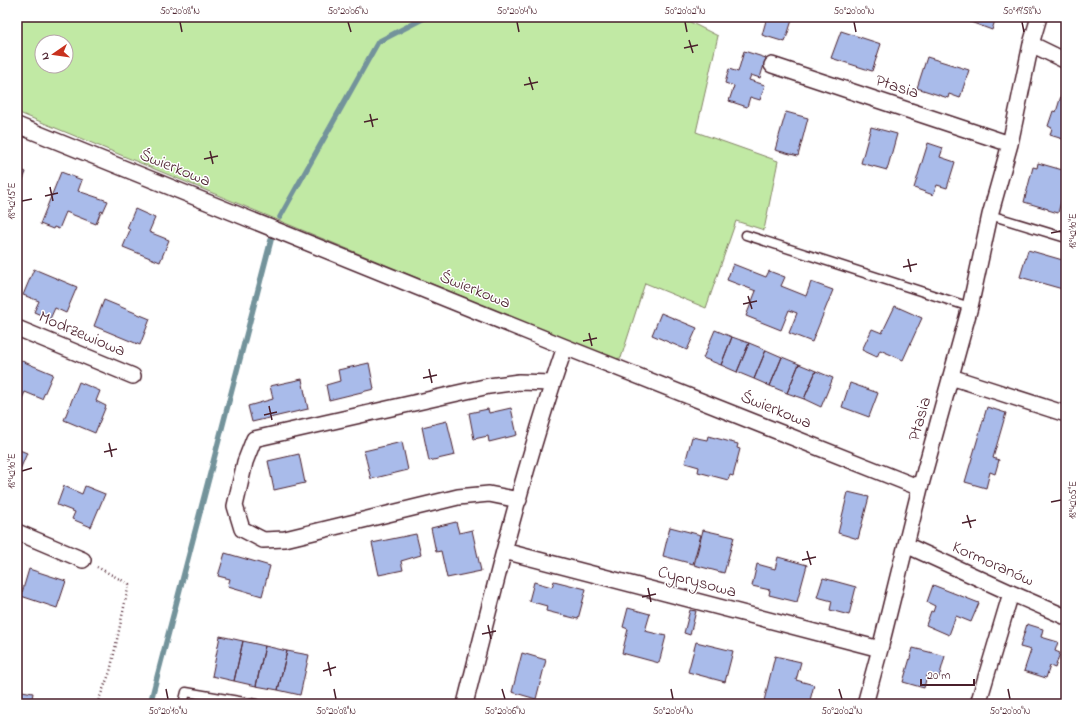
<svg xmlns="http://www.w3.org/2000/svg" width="1083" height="721" viewBox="0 0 1083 721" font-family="'Indie Flower',sans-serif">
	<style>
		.green { fill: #c1e9a4; stroke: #868468; fill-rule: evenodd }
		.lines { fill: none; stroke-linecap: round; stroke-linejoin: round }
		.stream { stroke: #73939b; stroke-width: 5.5 }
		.building { fill: #a9bbea; stroke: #4a1f2b }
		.lane-casing { stroke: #4a1f2b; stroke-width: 11 }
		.street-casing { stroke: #4a1f2b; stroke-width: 18 }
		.path { stroke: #4a1f2b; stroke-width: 2.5; stroke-dasharray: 1 3; stroke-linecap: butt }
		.lane { stroke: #fff; stroke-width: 8 }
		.street { stroke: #fff; stroke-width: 15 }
		.ticks { fill: none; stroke: #4a1f2b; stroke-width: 1.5 }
		.labels { text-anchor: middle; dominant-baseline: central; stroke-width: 3; stroke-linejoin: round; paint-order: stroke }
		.street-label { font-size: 17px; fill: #4a1f2b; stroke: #fff }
		.neatline { fill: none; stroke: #4a1f2b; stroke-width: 1.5 }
		.ticks-label { font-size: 10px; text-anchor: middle; fill: #4a1f2b }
	</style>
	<rect width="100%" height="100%" fill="#fff"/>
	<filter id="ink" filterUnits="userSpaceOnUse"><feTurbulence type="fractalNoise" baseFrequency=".025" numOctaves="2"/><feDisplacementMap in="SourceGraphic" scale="8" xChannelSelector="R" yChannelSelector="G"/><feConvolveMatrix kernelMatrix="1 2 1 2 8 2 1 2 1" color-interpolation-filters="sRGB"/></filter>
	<g filter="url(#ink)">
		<!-- green -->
		<path class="green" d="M 17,17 L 680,17 L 718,36 L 696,132 L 778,161 L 764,230 L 736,221 L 706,308 L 645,283 L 621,358 L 613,359 L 17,112 ZM 42,42 L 66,42 L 66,66 L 42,66 Z"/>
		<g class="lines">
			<!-- stream -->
			<path class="stream" d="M 280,217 L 378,42 L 426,17
				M 150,704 L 271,240"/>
		</g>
		<!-- building -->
		<path class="building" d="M 767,17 L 793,17 L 785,42 L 762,35 Z
			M 957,17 L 996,17 L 992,30 Z
			M 841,31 L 881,44 L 872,71 L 831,58 Z
			M 744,51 L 766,58 L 760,78 L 751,75 L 749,80 L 765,85 L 760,100 L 750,97 L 747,107 L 729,101 L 734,86 L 725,83 L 729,69 L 738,72 Z
			M 927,57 L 969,70 L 960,98 L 949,94 L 948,98 L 917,88 Z
			M 1061,96 L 1066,98 L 1066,140 L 1050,135 L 1052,128 L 1048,126 L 1053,111 L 1056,112 Z
			M 786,112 L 808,118 L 798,156 L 775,150 Z
			M 871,127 L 897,134 L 887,170 L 861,163 Z
			M 928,143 L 943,148 L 940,157 L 955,162 L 947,188 L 937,185 L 933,195 L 914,188 Z
			M 1038,163 L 1066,171 L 1062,185 L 1065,186 L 1058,213 L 1048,210 L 1048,209 L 1024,202 L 1033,167 L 1037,168 Z
			M 17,168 L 26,172 L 17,195 Z
			M 61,172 L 82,180 L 78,191 L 108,201 L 103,212 L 101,211 L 96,224 L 66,212 L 59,229 L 54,227 L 53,229 L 40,224 Z
			M 135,209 L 155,218 L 149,232 L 169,240 L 160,262 L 123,247 L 130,230 L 127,228 Z
			M 1028,250 L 1066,261 L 1066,290 L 1020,277 Z
			M 733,264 L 766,277 L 769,271 L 785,277 L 781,286 L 806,296 L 811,282 L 833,290 L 812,342 L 789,333 L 797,313 L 789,310 L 781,330 L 746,316 L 756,291 L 727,280 Z
			M 34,269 L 77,287 L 66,313 L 55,308 L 50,319 L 34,312 L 39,301 L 23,295 Z
			M 104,300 L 150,319 L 140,345 L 94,326 Z
			M 895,306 L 922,318 L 903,360 L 880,350 L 877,357 L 862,350 L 872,329 L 882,333 Z
			M 661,313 L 697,328 L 687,350 L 652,335 Z
			M 715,330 L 732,337 L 721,365 L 703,358 Z
			M 732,337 L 749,343 L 737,372 L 721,365 Z
			M 749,343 L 766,350 L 754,379 L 737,372 Z
			M 766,350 L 782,357 L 770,386 L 754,379 Z
			M 782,357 L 799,364 L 787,393 L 770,386 Z
			M 17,359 L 53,374 L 42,399 L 25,392 L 17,410 Z
			M 369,363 L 374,389 L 329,400 L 326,385 L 340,381 L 338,370 Z
			M 799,364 L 816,371 L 804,399 L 787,393 Z
			M 816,371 L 833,378 L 821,407 L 804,399 Z
			M 302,379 L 308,409 L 252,422 L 248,406 L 273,399 L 270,386 Z
			M 79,382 L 100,391 L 96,401 L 106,406 L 95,433 L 64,420 Z
			M 850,383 L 878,393 L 869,417 L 842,407 Z
			M 987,407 L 1006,413 L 993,458 L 999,460 L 995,474 L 990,472 L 986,488 L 965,482 Z
			M 511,408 L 517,435 L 489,442 L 488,436 L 474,439 L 469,413 L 488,409 L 489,413 Z
			M 447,421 L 455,455 L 429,461 L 422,427 Z
			M 708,436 L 738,444 L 737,448 L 740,449 L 733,476 L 730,475 L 728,480 L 698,472 L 699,467 L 685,463 L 692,437 L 707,440 Z
			M 402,442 L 408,470 L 371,479 L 364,451 Z
			M 17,449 L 27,453 L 17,477 Z
			M 299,454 L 305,483 L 274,490 L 268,461 Z
			M 64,486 L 82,494 L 85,486 L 105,494 L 91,527 L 72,519 L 75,512 L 57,505 Z
			M 848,492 L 869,497 L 858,539 L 838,533 Z
			M 456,522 L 459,533 L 472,530 L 481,571 L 447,578 L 441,551 L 436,552 L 431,528 Z
			M 670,527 L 701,535 L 693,564 L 663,556 Z
			M 703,530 L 734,537 L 724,573 L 694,565 Z
			M 416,534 L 421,555 L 401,561 L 403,570 L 379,575 L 372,543 Z
			M 225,553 L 270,566 L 262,596 L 228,586 L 230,579 L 218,576 Z
			M 778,557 L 807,565 L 797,602 L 769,595 L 770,590 L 752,586 L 757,564 L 775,569 Z
			M 29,569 L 66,581 L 57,608 L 21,596 Z
			M 823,578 L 856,587 L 849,615 L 830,610 L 832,601 L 817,597 Z
			M 554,581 L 586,589 L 578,619 L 546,611 L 547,606 L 529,601 L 534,582 L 552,587 Z
			M 933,585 L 979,603 L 971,622 L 956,616 L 949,635 L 926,625 L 931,611 L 933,612 L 935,606 L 927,602 Z
			M 628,608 L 650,614 L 645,631 L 666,636 L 659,663 L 622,653 L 628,629 L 623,627 Z
			M 690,610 L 696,611 L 690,635 L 684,633 Z
			M 1027,624 L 1043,629 L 1041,637 L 1058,642 L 1055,651 L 1060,653 L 1055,668 L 1050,666 L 1046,678 L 1024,671 L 1031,650 L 1020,647 Z
			M 220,636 L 243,641 L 234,681 L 212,676 Z
			M 243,641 L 265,646 L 256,686 L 234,681 Z
			M 696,642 L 733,651 L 725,682 L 688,672 Z
			M 265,646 L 287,651 L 278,690 L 256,686 Z
			M 913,648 L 945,656 L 939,678 L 927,675 L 924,688 L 903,682 Z
			M 287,651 L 309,655 L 300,695 L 278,690 Z
			M 522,653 L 546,660 L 536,699 L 512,692 Z
			M 775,656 L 801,662 L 796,680 L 814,685 L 809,704 L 774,704 L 764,701 Z
			M 17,690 L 33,693 L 31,704 L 17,704 Z"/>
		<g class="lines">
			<!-- lane casing -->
			<g class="lane-casing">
				<path id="lane" d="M 990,215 L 1066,238
					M 746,235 L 970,307
					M 183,704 L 186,692 L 256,704"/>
			</g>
			<!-- street casing -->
			<g class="street-casing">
				<path id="street" d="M 1031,44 L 1066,61
					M 772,65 L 1010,144
					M 17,125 L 565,347 L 920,488
					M 17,328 L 133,376
					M 951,377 L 1066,414
					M 519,500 L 489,494 L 458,497 L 285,539 L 263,540 L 242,529 L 235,506 L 245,462 L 254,439 L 489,386 L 519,382 L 552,383
					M 17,532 L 83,560
					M 906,545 L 1011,593 L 1066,617
					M 504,551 L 880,649
					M 465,704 C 495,584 525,463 565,347
					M 865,704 L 880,649 L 920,488 L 970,307 L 990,215 L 1010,144 L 1031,44 L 1039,17
					M 978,704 L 1011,593"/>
			</g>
			<!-- path -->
			<path class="path" d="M 97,704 L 110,672 L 129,584 L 97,567"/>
			<!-- lane -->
			<use href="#lane" class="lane"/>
			<!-- street -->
			<use href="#street" class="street"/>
		</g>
	</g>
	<!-- ticks -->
	<path class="ticks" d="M 180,22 L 182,32M 348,22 L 351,32M 517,22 L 519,32M 685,22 L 687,32M 854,22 L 856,32M 1022,22 L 1024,32M 689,40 L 693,53M 684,48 L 698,45M 529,77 L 533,90M 524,85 L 538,82M 370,114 L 373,127M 364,122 L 378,119M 210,151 L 213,164M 204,159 L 218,156M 50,187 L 53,201M 45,196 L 58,193M 22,201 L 32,199M 1051,233 L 1061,231M 908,259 L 911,272M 903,267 L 917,264M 748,296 L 752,309M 743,304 L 757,301M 589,333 L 592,346M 583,341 L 597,338M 429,369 L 432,383M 423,378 L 437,375M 269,406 L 272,420M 264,415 L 277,412M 109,443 L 112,457M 104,452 L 117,449M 22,471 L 32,468M 1051,502 L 1061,500M 967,515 L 971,528M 962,523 L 976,520M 807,551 L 811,565M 802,560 L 816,557M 648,588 L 651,602M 642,597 L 656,594M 488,625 L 491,639M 482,634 L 496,631M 328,662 L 331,676M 323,671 L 336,667M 166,689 L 168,699M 334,689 L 336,699M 502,689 L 505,699M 671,689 L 673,699M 839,689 L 842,699M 1008,689 L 1010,699"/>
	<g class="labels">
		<!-- street labels -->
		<g class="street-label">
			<text transform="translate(897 87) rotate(18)">Ptasia</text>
			<text transform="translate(175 168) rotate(22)">Świerkowa</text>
			<text transform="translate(475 290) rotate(22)">Świerkowa</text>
			<text transform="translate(82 334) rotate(23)">Modrzewiowa</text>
			<text transform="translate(776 410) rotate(22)">Świerkowa</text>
			<text transform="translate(920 419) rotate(-74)">Ptasia</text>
			<text transform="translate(993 564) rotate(24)">Kormoranów</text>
			<text transform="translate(697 582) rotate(15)">Cyprysowa</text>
		</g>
	</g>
	<!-- margin -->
	<rect width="1083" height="721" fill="none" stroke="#fff" stroke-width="44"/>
	<!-- north arrow -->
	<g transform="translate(54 54) rotate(257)"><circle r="19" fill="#ffffff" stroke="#b7a5aa"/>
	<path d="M0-3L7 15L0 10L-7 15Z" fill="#c8321e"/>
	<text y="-6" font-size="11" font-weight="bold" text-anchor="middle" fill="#4a1f2b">N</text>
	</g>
	<!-- scale -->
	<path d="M921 679v6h53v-6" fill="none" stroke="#4a1f2b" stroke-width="2"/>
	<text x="927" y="679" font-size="12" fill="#4a1f2b" stroke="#ffffff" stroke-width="3" paint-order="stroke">20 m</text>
	<rect x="22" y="22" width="1039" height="677" class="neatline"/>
	<g class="ticks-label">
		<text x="180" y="14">50°20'08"N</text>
		<text x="348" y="14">50°20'06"N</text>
		<text x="517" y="14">50°20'04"N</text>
		<text x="685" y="14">50°20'02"N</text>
		<text x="854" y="14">50°20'00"N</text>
		<text x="1022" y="14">50°19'58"N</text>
		<text transform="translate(11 201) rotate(-90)" y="4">18°42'15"E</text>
		<text transform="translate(1072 231) rotate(-90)" y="4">18°42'10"E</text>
		<text transform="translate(11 471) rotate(-90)" y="4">18°42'10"E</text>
		<text transform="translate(1072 500) rotate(-90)" y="4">18°42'05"E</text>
		<text x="168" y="714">50°20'10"N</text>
		<text x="336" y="714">50°20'08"N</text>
		<text x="505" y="714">50°20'06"N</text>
		<text x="673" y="714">50°20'04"N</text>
		<text x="842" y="714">50°20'02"N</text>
		<text x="1010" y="714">50°20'00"N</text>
	</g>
</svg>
